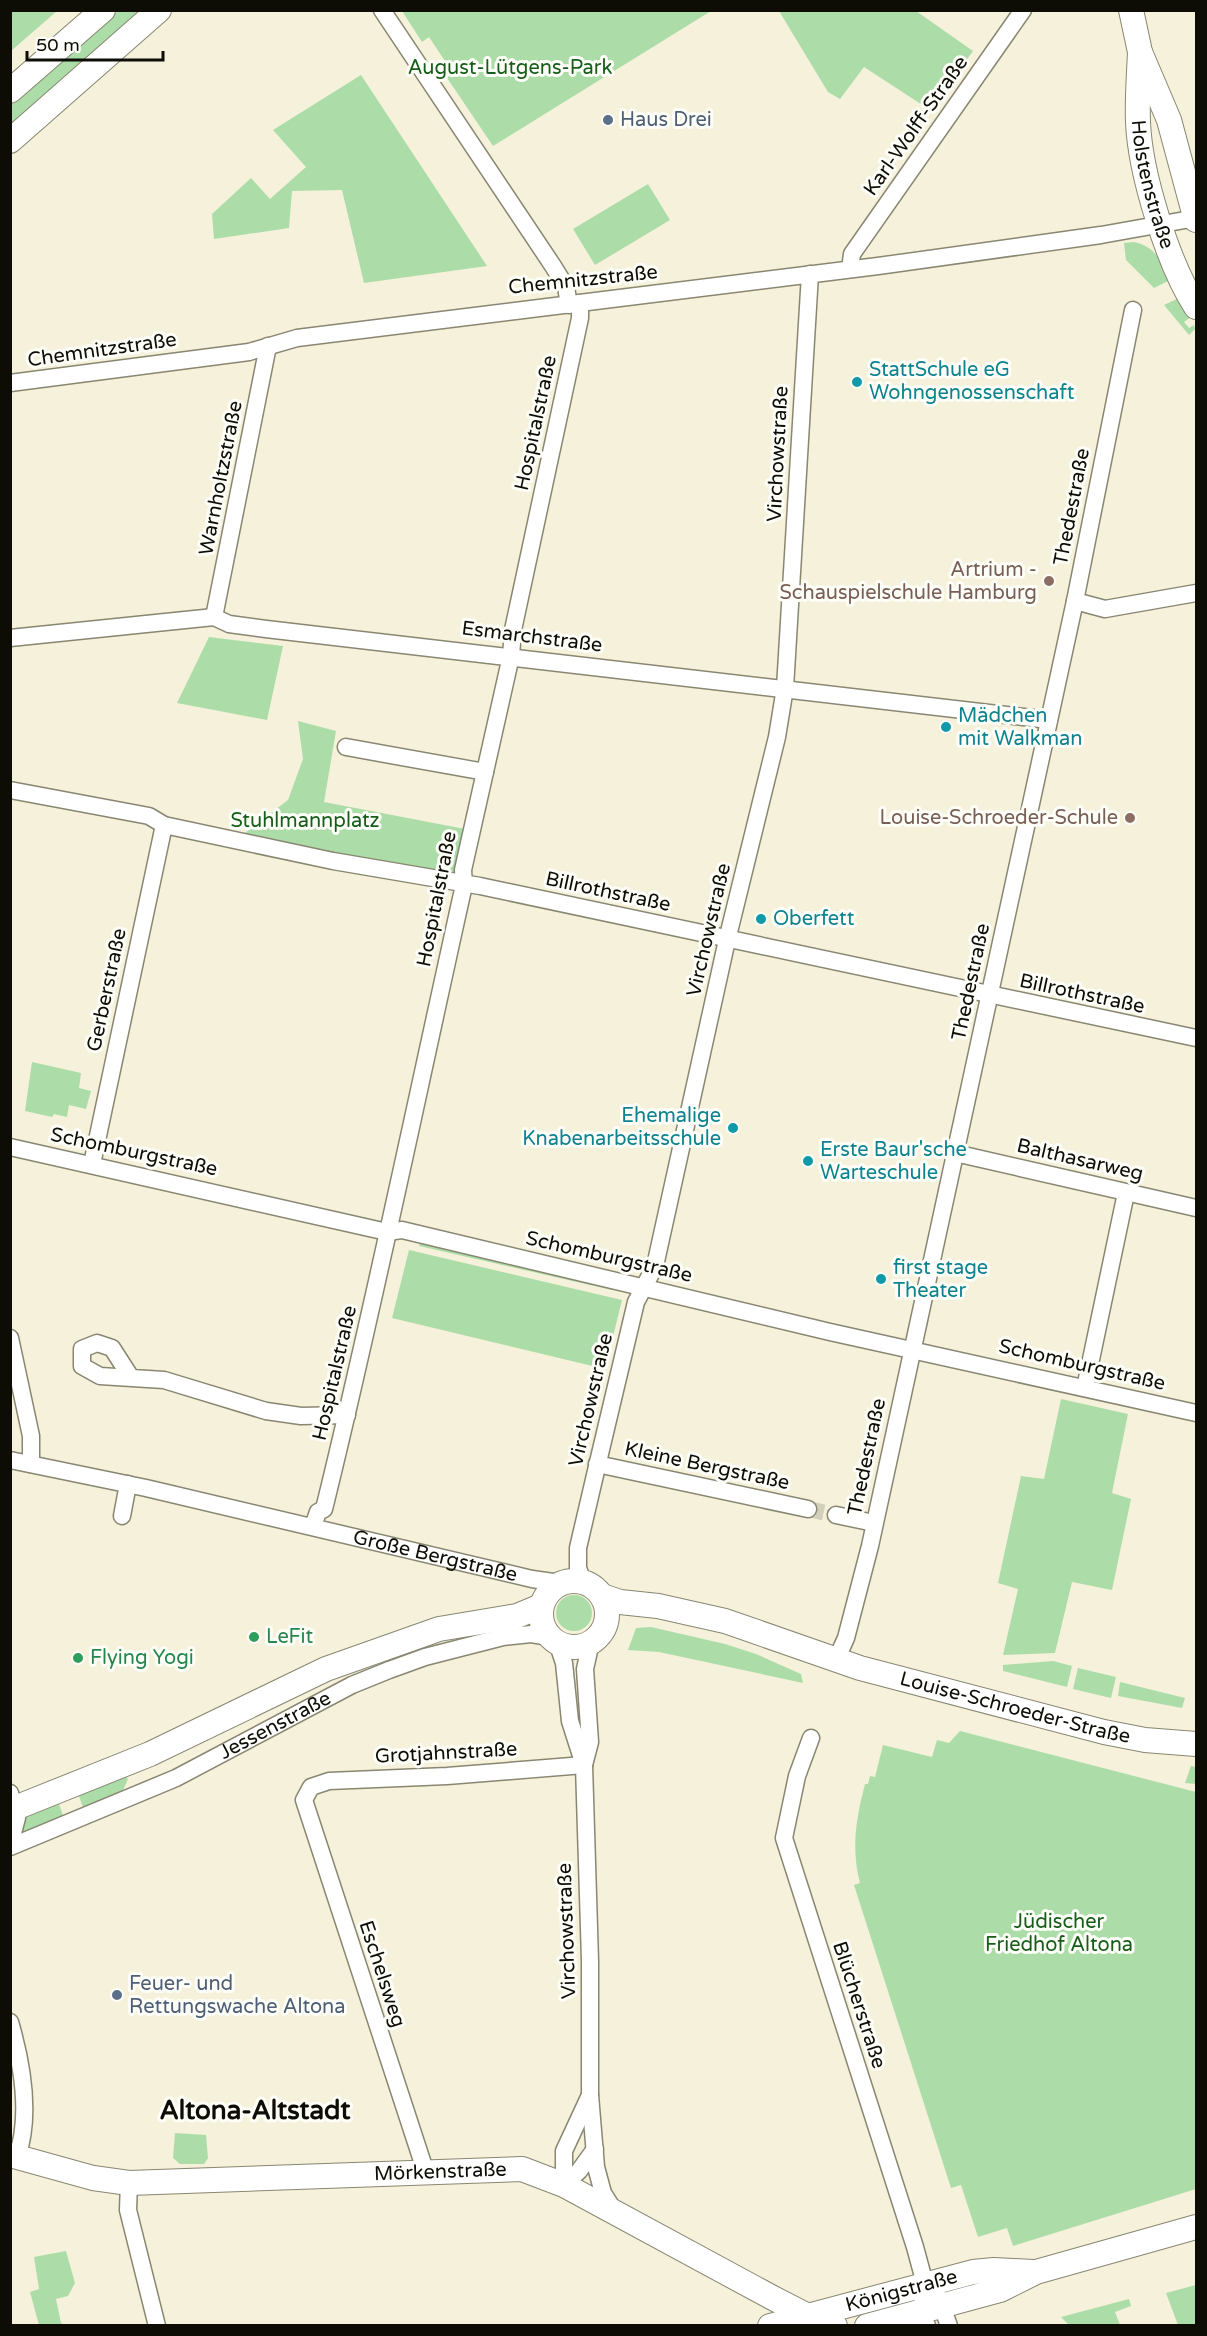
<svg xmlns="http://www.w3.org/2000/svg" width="1207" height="2336" viewBox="0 0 1207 2336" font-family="'Varela Round',sans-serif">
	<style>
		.green { fill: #acdda9 }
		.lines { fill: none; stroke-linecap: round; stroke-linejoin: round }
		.street-tunnel { stroke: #d2cfba; stroke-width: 16; stroke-dasharray: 16 8; stroke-linecap: butt }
		.street-casing { stroke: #898671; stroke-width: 19 }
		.secondary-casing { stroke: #898671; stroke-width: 26 }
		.street { stroke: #fff; stroke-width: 16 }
		.secondary { stroke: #fff; stroke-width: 24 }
		.service-dot { fill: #5c6f8a; stroke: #fefef9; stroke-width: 2 }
		.culture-dot { fill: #0f9aa8; stroke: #fefef9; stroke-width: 2 }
		.education-dot { fill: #8d6e63; stroke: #fefef9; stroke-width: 2 }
		.leisure-dot { fill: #2e9e5b; stroke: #fefef9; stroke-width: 2 }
		.labels { text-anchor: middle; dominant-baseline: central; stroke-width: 6; stroke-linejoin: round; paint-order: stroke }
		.park-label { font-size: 20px; fill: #165d19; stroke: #fefef9 }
		.service-label { font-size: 20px; fill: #4e5e75; stroke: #fefef9; text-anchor: start }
		.street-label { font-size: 20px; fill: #0d0c05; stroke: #fefef9 }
		.culture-label { font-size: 20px; fill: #0d838f; stroke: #fefef9; text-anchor: start }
		.education-label { font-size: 20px; fill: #785e54; stroke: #fefef9; text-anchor: end }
		.leisure-label { font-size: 20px; fill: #27864d; stroke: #fefef9; text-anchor: start }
		.district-label { font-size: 26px; font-weight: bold; fill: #0d0c05; stroke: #fefef9 }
	</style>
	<rect width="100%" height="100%" fill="#f5f1da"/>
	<!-- green -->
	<path class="green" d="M 11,10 L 57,10 L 57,11 L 11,51 Z
		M 118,11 L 149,11 L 11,132 L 10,105 Z
		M 402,11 L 711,11 L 493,146 L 439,66 L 445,61 L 429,37 L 422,42 Z
		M 779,11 L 916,11 L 973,51 L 930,110 L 864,67 L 840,99 L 828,92 Z
		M 361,75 L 487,266 L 364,283 L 342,190 L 292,191 L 289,228 L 214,239 L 212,214 L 251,178 L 270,199 L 306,167 L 273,130 Z
		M 648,184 L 670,220 L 595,265 L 573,229 Z
		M 1134,242 C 1156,247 1161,261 1170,280 L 1154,288 L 1126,260 L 1124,243 Z
		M 1181,297 L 1191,317 L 1184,322 L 1189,328 L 1194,325 L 1195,329 L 1189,335 L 1164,305 Z
		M 209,637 L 283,646 L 267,720 L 177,703 Z
		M 298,721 L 336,731 L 324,802 L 465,829 L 455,879 L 241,836 L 288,800 L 303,759 Z
		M 32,1062 L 81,1073 L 79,1088 L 91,1091 L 86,1109 L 69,1105 L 67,1117 L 54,1114 L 52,1117 L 25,1111 Z
		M 422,1237 L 614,1281 L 612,1290 L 419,1246 Z
		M 409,1250 L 622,1300 L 605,1369 L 392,1318 Z
		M 1061,1399 L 1128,1414 L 1112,1493 L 1131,1499 L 1112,1590 L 1072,1582 L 1055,1653 L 1003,1655 L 1018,1589 L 998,1583 L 1021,1476 L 1044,1479 Z
		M556 1613a18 18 0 1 1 36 0a18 18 0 1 1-36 0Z
		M 651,1627 L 725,1644 L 756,1654 L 801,1674 L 803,1683 L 659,1652 L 628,1650 L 636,1628 Z
		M 1053,1661 L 1072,1666 L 1067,1687 L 1003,1671 L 1003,1665 Z
		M 1078,1668 L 1116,1677 L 1111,1698 L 1073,1689 Z
		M 1120,1682 L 1185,1698 L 1182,1708 L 1118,1696 Z
		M 960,1731 L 1196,1792 L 1196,2189 L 1013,2246 L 1007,2228 L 978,2237 L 961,2185 L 951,2188 L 854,1885 L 860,1883 C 851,1848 856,1819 865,1784 L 868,1784 L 870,1776 L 875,1777 L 883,1745 L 932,1757 L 937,1740 L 949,1743 Z
		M 1191,1766 L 1196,1767 L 1196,1784 L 1185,1783 Z
		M 124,1775 L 128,1779 L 121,1795 L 85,1813 L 79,1796 Z
		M 59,1804 L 65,1821 L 22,1834 L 26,1814 Z
		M 175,2133 L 206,2135 L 208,2158 L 204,2164 L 180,2164 L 173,2158 Z
		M 66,2251 L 75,2283 L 68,2296 L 56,2299 L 61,2323 L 64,2325 L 39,2325 L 30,2292 L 39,2289 L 34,2257 Z
		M 1196,2285 L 1196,2325 L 1178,2325 L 1166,2293 Z
		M 1129,2299 L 1131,2306 L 1115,2312 L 1120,2325 L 1069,2325 L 1061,2317 Z"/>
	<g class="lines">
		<!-- street-tunnel -->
		<path class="street-tunnel" d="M 808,1509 L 836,1515"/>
		<!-- street casing -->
		<g class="street-casing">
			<g id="street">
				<path d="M 382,10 L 553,266 L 566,287 L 569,305"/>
				<path d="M 850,269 L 852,254 L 1023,10"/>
				<path d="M 10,383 L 249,352 L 297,338 L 878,266 L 1101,235 L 1196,218"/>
				<path d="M 1075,601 L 1105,609 L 1196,593"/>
				<path d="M 214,617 L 268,346"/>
				<path d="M 10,638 L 214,617 L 229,624 L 266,629 L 1049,720"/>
				<path d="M 346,747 L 485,772"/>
				<path d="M 10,790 L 149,816 L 164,825 L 333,861 L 480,886 L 1196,1038"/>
				<path d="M 10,1147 L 387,1232 L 402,1230 L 830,1332 L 1196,1413"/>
				<path d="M 955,1153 L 1196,1208"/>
				<path d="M 92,1164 L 164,825"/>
				<path d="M 10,1338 L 31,1436 L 31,1464"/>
				<path d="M 130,1376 L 112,1348 L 97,1343 L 82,1349 L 82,1366 L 100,1376 L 164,1380 L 266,1411 L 301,1416 L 347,1415"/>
				<path d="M 1085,1388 L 1126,1193"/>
				<path id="s1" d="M 10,1460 L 146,1488 L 532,1579 L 560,1583"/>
				<path d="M 597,1464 L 808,1509"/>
				<path d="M 836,1515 L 874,1523"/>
				<path d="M 122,1516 L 128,1484"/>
				<path d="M 313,1526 L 318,1512 L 324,1509 L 326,1501 C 376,1297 418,1091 464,885 L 463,870 L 511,656 L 513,630 L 580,318 L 580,303"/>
				<path d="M 583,1582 L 578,1568 L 578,1548 L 599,1458 L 636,1302 L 655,1266 L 727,940 L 777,737 L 785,688 L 810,274"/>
				<path d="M 557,1642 L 564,1663 L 570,1721 L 584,1765 L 590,1961 L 590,2095 L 596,2167 L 603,2193 L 615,2212"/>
				<path d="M 836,1660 L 846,1638 L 870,1546 L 1075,601 L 1133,310"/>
				<path d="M 811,1738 L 797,1776 L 784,1838 L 915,2247 L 925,2284 L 921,2312 L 927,2326"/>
				<path d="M 584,1765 L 590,1742 L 585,1669 L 591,1642"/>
				<path d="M 10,1793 L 17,1818 L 10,1844"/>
				<path id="s2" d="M 10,1847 L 176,1778 L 352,1685 L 389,1670 L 425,1657 L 503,1637 L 531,1634 L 550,1637"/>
				<path d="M 10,2022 C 22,2063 31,2116 17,2157"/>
				<path d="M 426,2173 L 304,1800 L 311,1787 L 329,1781 L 447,1776 L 584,1765"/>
				<path d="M 129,2183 L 128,2210 L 157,2326"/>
				<path d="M 564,2185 L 564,2151 L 590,2095"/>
				<path d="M 564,2185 L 579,2171 L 595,2149"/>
				<path d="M 939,2298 L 949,2326"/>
			</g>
		</g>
		<!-- secondary casing -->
		<g class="secondary-casing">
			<g id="secondary">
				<path d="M 1131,10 L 1140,52 L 1169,120 L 1196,220"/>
				<path id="s3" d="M 1140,52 C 1139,75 1137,99 1138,122 C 1140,173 1168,264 1196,307"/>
				<path d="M 10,91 L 103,10"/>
				<path d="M 10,141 L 159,10"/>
				<circle cx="574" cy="1614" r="33"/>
				<path id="s4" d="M 602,1596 L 620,1602 L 658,1606 L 725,1621 L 860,1668 L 1104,1732 L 1145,1740 L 1196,1744"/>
				<path d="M 10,1810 L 150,1754 L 326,1669 L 439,1629 L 517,1616 L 541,1606"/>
				<path id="s5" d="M 10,2155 L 93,2178 L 129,2183 L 522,2169 L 564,2185 L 771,2297 L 806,2315 L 835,2326"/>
				<path id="s6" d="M 770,2326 L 973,2272 L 994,2270 L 1033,2272"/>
				<path d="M 867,2326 L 1000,2290 L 1036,2272 L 1196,2227"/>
			</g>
		</g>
		<!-- street -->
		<use href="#street" class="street"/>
		<!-- secondary -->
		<use href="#secondary" class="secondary"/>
	</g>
	<!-- markers -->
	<g class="service-dot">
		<circle cx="608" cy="120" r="6"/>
		<circle cx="117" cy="1995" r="6"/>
	</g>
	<g class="culture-dot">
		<circle cx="857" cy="382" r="6"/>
		<circle cx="946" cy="727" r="6"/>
		<circle cx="761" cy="919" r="6"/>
		<circle cx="733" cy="1128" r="6"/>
		<circle cx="808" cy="1161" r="6"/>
		<circle cx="881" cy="1279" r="6"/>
	</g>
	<g class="education-dot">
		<circle cx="1049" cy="581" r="6"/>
		<circle cx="1130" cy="818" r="6"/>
	</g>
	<g class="leisure-dot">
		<circle cx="254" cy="1637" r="6"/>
		<circle cx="78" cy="1658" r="6"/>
	</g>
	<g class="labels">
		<!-- park labels -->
		<g class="park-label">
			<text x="510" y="68">August-Lütgens-Park</text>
			<text x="305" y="821">Stuhlmannplatz</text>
			<text x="1059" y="1922">Jüdischer<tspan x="1059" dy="23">Friedhof Altona</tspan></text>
		</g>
		<!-- service labels -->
		<g class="service-label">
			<text x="620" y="120">Haus Drei</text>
			<text x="129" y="1984">Feuer- und<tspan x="129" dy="23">Rettungswache Altona</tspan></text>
		</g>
		<!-- street labels -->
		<g class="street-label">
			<text transform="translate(916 126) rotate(-55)">Karl-Wolff-Straße</text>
			<text stroke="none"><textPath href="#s3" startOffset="134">Holstenstraße</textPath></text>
			<text transform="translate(583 280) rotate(-6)">Chemnitzstraße</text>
			<text transform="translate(102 350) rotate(-8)">Chemnitzstraße</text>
			<text transform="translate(536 423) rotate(-78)">Hospitalstraße</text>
			<text transform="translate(778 454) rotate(-87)">Virchowstraße</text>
			<text transform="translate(221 478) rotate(-79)">Warnholtzstraße</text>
			<text transform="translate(1072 507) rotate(-79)">Thedestraße</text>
			<text transform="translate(532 637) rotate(7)">Esmarchstraße</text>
			<text transform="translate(608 892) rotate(12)">Billrothstraße</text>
			<text transform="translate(437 899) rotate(-79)">Hospitalstraße</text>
			<text transform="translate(709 930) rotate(-77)">Virchowstraße</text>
			<text transform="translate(971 982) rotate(-78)">Thedestraße</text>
			<text transform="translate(107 990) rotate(-78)">Gerberstraße</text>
			<text transform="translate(1082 994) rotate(12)">Billrothstraße</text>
			<text transform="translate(134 1152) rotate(12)">Schomburgstraße</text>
			<text transform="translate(1080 1160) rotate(13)">Balthasarweg</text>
			<text transform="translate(609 1257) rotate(13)">Schomburgstraße</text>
			<text transform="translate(1082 1365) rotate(13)">Schomburgstraße</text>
			<text transform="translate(335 1373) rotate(-77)">Hospitalstraße</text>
			<text transform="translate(591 1400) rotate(-77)">Virchowstraße</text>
			<text transform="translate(867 1457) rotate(-78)">Thedestraße</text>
			<text transform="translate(707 1466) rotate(12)">Kleine Bergstraße</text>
			<text stroke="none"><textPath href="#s1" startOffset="436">Große Bergstraße</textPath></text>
			<text stroke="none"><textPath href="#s4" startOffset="429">Louise-Schroeder-Straße</textPath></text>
			<text stroke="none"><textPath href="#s2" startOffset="292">Jessenstraße</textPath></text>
			<text transform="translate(446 1753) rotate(-3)">Grotjahnstraße</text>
			<text transform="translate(567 1931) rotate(-92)">Virchowstraße</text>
			<text transform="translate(382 1974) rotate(72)">Eschelsweg</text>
			<text transform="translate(859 2005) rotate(72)">Blücherstraße</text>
			<text stroke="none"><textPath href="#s5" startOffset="434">Mörkenstraße</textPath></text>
			<text stroke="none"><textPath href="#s6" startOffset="136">Königstraße</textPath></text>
		</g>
		<!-- culture labels -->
		<g class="culture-label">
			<text x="869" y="370">StattSchule eG<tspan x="869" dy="23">Wohngenossenschaft</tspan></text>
			<text x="958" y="716">Mädchen<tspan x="958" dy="23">mit Walkman</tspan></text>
			<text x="773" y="919">Oberfett</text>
			<text x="721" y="1116" text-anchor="end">Ehemalige<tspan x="721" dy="23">Knabenarbeitsschule</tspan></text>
			<text x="820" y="1150">Erste Baur'sche<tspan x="820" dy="23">Warteschule</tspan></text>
			<text x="893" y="1268">first stage<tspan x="893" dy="23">Theater</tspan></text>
		</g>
		<!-- education labels -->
		<g class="education-label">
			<text x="1037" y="570">Artrium -<tspan x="1037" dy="23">Schauspielschule Hamburg</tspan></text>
			<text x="1118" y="818">Louise-Schroeder-Schule</text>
		</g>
		<!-- leisure labels -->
		<g class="leisure-label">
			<text x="266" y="1637">LeFit</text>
			<text x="90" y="1658">Flying Yogi</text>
		</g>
		<!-- district labels -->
		<g class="district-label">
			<text x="255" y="2110">Altona-Altstadt</text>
		</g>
	</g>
	<!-- border -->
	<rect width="1207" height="2336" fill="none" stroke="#0d0c05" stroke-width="24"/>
	<!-- scale -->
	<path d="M27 51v9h136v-9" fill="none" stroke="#0d0c05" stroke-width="3"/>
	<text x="36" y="51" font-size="18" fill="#0d0c05" stroke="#fefef9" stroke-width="4.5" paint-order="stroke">50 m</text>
</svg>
